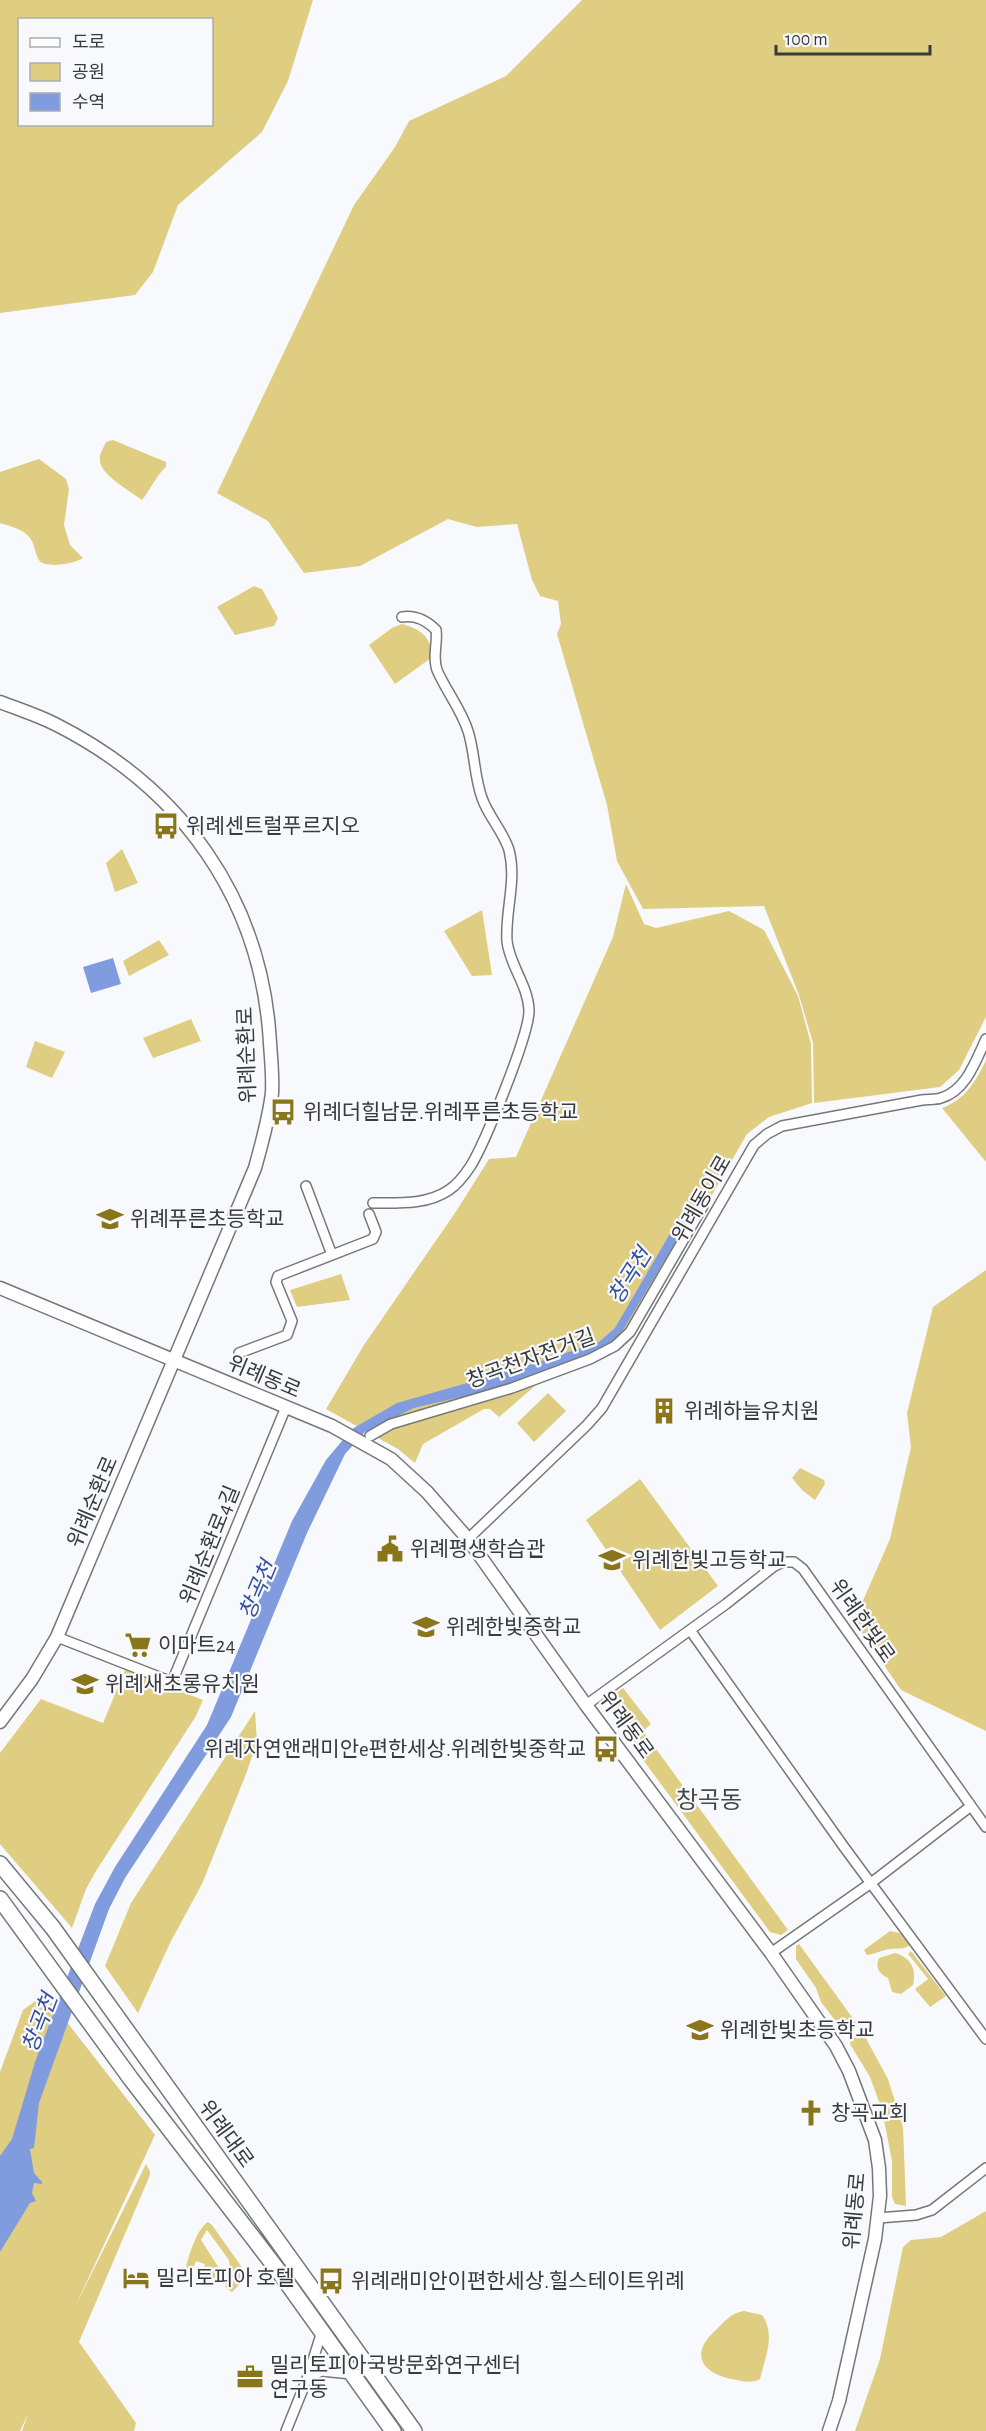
<svg xmlns="http://www.w3.org/2000/svg" width="986" height="2431" viewBox="0 0 986 2431" font-family="'Alegreya Sans','Noto Sans KR',sans-serif">
	<style>
		.green { fill: #dfcd82; fill-rule: evenodd }
		.water { fill: #819cde }
		.lines { fill: none; stroke-linecap: round; stroke-linejoin: round }
		.minor-casing { stroke: #75777a; stroke-width: 12 }
		.tertiary-casing { stroke: #75777a; stroke-width: 15 }
		.primary-casing { stroke: #75777a; stroke-width: 18 }
		.minor { stroke: #fff; stroke-width: 9 }
		.tertiary { stroke: #fff; stroke-width: 12 }
		.primary { stroke: #fff; stroke-width: 15 }
		.labels { text-anchor: middle; dominant-baseline: central; stroke-width: 4.5; stroke-linejoin: round; paint-order: stroke }
		.poi-label { font-size: 21px; fill: #393a3b; stroke: #f8f9fd; text-anchor: start }
		.street-label { font-size: 21px; fill: #393a3b; stroke: #f8f9fd }
		.water-label { font-size: 22px; font-style: italic; fill: #344f9e; stroke: #f8f9fd }
		.quarter-label { font-size: 24px; fill: #46484b; stroke: #f8f9fd }
	</style>
	<rect width="100%" height="100%" fill="#f8f9fd"/>
	<!-- green -->
	<path class="green" d="M 0,0 L 313,0 L 288,81 L 262,132 L 178,205 L 153,272 L 135,295 L 0,313 ZM 20,20 L 212,20 L 212,124 L 20,124 Z
		M 582,0 L 986,0 L 986,1017 L 959,1070 L 940,1087 L 814,1103 L 813,1043 L 799,995 L 764,906 L 643,909 L 617,861 L 607,805 L 557,634 L 561,624 L 558,601 L 540,596 L 532,580 L 517,524 L 477,527 L 448,519 L 360,566 L 304,573 L 268,521 L 217,493 L 354,205 L 395,147 L 409,121 L 506,76 Z
		M 113,440 L 166,462 L 166,467 C 155,477 151,489 142,500 C 131,492 100,474 100,461 C 99,454 104,447 106,442 Z
		M 39,459 L 66,479 L 69,489 L 64,525 L 70,545 L 83,558 C 75,564 44,569 39,560 C 35,554 35,544 30,538 C 24,529 9,526 0,523 L 0,472 Z
		M 254,586 L 262,589 L 278,618 L 274,626 L 235,635 L 217,607 Z
		M 402,624 C 421,629 433,638 431,658 L 395,684 L 369,645 L 392,628 Z
		M 122,849 L 138,883 L 115,892 L 106,863 Z
		M 626,884 L 644,924 L 656,928 L 729,911 L 764,930 L 798,996 L 811,1044 L 812,1103 L 769,1117 L 747,1134 L 678,1254 L 621,1347 L 588,1365 L 544,1378 L 499,1417 L 490,1409 L 484,1409 L 423,1444 L 415,1463 L 398,1449 L 326,1409 L 364,1345 L 457,1210 L 489,1159 L 516,1157 L 613,937 Z
		M 482,910 L 492,975 L 472,976 L 444,931 Z
		M 159,940 L 169,955 L 129,976 L 123,961 Z
		M 191,1019 L 201,1041 L 153,1058 L 143,1038 Z
		M 35,1041 L 65,1052 L 52,1078 L 26,1067 Z
		M 986,1060 L 986,1162 L 942,1108 C 966,1099 976,1081 986,1060 Z
		M 986,1270 L 986,1731 L 901,1690 L 854,1621 L 890,1539 L 911,1447 L 907,1413 L 933,1307 Z
		M 341,1274 L 350,1300 L 297,1307 L 290,1290 Z
		M 548,1393 L 566,1411 L 534,1442 L 517,1423 Z
		M 800,1468 L 824,1480 L 825,1484 L 815,1500 L 802,1490 L 792,1478 Z
		M 640,1479 L 718,1586 L 660,1630 L 586,1520 Z
		M 125,1670 L 203,1700 L 196,1716 L 96,1871 L 86,1889 L 72,1928 L 0,1844 L 0,1753 L 41,1699 L 103,1723 Z
		M 623,1688 L 651,1724 L 643,1731 L 788,1930 L 781,1935 L 770,1932 L 638,1753 L 632,1738 L 609,1703 L 614,1695 Z
		M 255,1711 L 257,1742 L 246,1774 L 202,1884 L 170,1943 L 138,2013 L 105,1966 L 131,1903 Z
		M 890,1931 L 900,1933 L 910,1945 C 903,1950 900,1948 891,1949 C 884,1949 875,1954 867,1955 L 864,1950 Z
		M 799,1944 L 857,2024 L 844,2032 L 821,2002 L 816,1988 L 796,1959 L 796,1946 Z
		M 911,1951 L 946,1996 L 930,2007 L 915,1989 L 928,1979 L 908,1954 Z
		M 895,1953 C 911,1957 917,1970 913,1985 L 901,1994 L 892,1992 L 888,1978 C 879,1974 875,1968 879,1958 Z
		M 45,1994 L 155,2135 L 74,2309 L 146,2164 L 150,2171 L 150,2175 L 79,2342 L 136,2423 L 134,2431 L 22,2431 L 28,2414 L 20,2431 L 0,2431 L 0,2072 L 23,2010 Z
		M 862,2031 L 888,2079 L 903,2127 L 906,2206 L 895,2204 L 892,2197 L 892,2161 L 882,2110 L 870,2077 L 850,2044 L 851,2039 Z
		M 986,2211 L 986,2431 L 855,2431 L 880,2359 L 903,2247 L 911,2240 L 941,2237 Z
		M 208,2222 L 212,2225 L 246,2273 L 242,2282 L 232,2292 L 225,2287 L 230,2271 L 229,2260 L 207,2230 L 201,2240 L 219,2268 L 213,2285 L 207,2287 L 200,2285 L 200,2279 L 208,2281 L 211,2270 L 204,2267 L 205,2264 L 196,2261 L 190,2278 L 189,2280 L 185,2278 C 184,2266 197,2227 208,2222 Z
		M 744,2311 L 762,2315 C 776,2334 765,2358 760,2379 C 753,2383 745,2382 737,2380 C 703,2375 687,2355 717,2329 C 726,2320 731,2313 744,2311 Z"/>
	<!-- water -->
	<path class="water" d="M 113,958 L 121,984 L 91,993 L 83,967 Z
		M 682,1213 L 690,1218 L 623,1330 L 610,1344 L 591,1354 L 511,1385 L 414,1408 L 365,1432 L 345,1454 L 307,1533 L 231,1717 L 125,1878 L 109,1909 L 39,2103 L 34,2148 L 30,2149 L 34,2173 L 42,2182 L 42,2184 L 34,2183 L 32,2193 L 36,2201 L 30,2203 L 0,2252 L 0,2156 L 12,2139 L 35,2062 L 95,1904 L 115,1867 L 207,1725 L 292,1521 L 326,1460 L 352,1429 L 397,1403 L 520,1368 L 599,1342 L 615,1328 Z"/>
	<g class="lines">
		<!-- minor casing -->
		<g class="minor-casing">
			<path id="minor" d="M 306,1186 L 332,1255
				M 373,1203 C 399,1203 427,1205 449,1190 C 458,1184 464,1176 470,1167 C 484,1145 530,1033 529,1010 C 528,985 509,964 507,941 C 505,910 517,881 509,850 C 503,831 488,816 482,798 C 474,776 475,753 468,731 C 461,709 446,691 437,670 C 432,656 438,644 436,630 C 426,620 416,615 402,617
				M 239,1353 L 287,1335 L 292,1321 L 276,1282 L 278,1276 L 373,1239 L 376,1232 L 369,1214
				M 370,1436 L 391,1424 L 512,1388 L 590,1359 L 615,1346 L 630,1332 L 703,1206
				M 468,1539 L 587,1425 L 602,1408 L 754,1145 L 767,1134 L 782,1126 L 922,1100 C 928,1099 935,1100 941,1098 C 966,1091 976,1060 986,1039
				M 690,1630 L 844,1847 L 986,2039
				M 57,1637 L 172,1682 L 286,1407
				M 586,1705 L 726,1604 L 773,1567 L 783,1562 L 794,1562 L 803,1569 L 986,1827
				M 771,1953 L 871,1883 L 971,1806
				M 878,2218 L 916,2215 L 932,2210 L 986,2168
				M 307,2379 L 321,2371 L 352,2374
				M 286,2431 L 307,2379 L 322,2331"/>
		</g>
		<!-- tertiary casing -->
		<g class="tertiary-casing">
			<path id="tertiary" d="M 0,702 C 18,709 37,715 55,724 C 182,788 262,899 270,1043 C 271,1059 273,1076 272,1093 C 269,1118 262,1143 255,1168 L 57,1637 L 32,1679 L 0,1722
				M 0,1288 L 332,1426 L 391,1459 L 427,1492 L 468,1539 L 586,1705 L 771,1953 L 836,2046 L 849,2071 L 875,2140 L 879,2168 L 880,2196 L 875,2239 L 839,2401 L 829,2431"/>
		</g>
		<!-- primary casing -->
		<g class="primary-casing">
			<path id="primary" d="M 0,1864 L 53,1928 L 414,2431
				M 0,1899 L 131,2079 L 280,2273 L 393,2431"/>
		</g>
		<!-- minor -->
		<use href="#minor" class="minor"/>
		<!-- tertiary -->
		<use href="#tertiary" class="tertiary"/>
		<!-- primary -->
		<use href="#primary" class="primary"/>
	</g>
	<!-- icons -->
	<defs>
		<g id="bus-bare" transform="scale(2.07)"><path d="M-5-6H5V4H4V6H2V4H-2V6H-4V4H-5ZM-3.5-4V0h7V-4ZM-3.5 1.2v1.5H-2V1.2ZM2 1.2v1.5H3.5V1.2Z" fill="#8a761a" stroke="#f8f9fd" stroke-width="2.5" paint-order="stroke"/></g>
		<g id="school-bare" transform="scale(2.07)"><path d="M0-5L7-2L0 1L-7-2ZM-4 1L0 2.5L4 1V4Q0 6-4 4Z" fill="#8a761a" stroke="#f8f9fd" stroke-width="2.5" paint-order="stroke"/></g>
		<g id="building-bare" transform="scale(2.07)"><path d="M-4-6H4V6H1V3H-1V6H-4ZM-2.5-4.3h1.7v1.8h-1.7ZM.8-4.3h1.7v1.8H.8ZM-2.5-1h1.7V.8h-1.7ZM.8-1h1.7V.8H.8Z" fill="#8a761a" stroke="#f8f9fd" stroke-width="2.5" paint-order="stroke"/></g>
		<g id="civic-bare" transform="scale(2.07)"><path d="M-.6-6.5H3V-4.5H.6V-3L4-1V1h2V6H-6V1h2V-1L-.6-3ZM-1.2 2.5V6h2.4V2.5Z" fill="#8a761a" stroke="#f8f9fd" stroke-width="2.5" paint-order="stroke"/></g>
		<g id="supermarket-bare" transform="scale(2.07)"><path d="M-6-5.5h2.5l.6 2H6L4.5 2H-2.5L-4.4-4H-6ZM-1.5 3.2a1.3 1.3 0 1 0 .1 0ZM3 3.2a1.3 1.3 0 1 0 .1 0Z" fill="#8a761a" stroke="#f8f9fd" stroke-width="2.5" paint-order="stroke"/></g>
		<g id="church-bare" transform="scale(2.07)"><path d="M-1.2-6h2.4v3.5h3.3v2.4h-3.3V6h-2.4V-.1h-3.3v-2.4h3.3Z" fill="#8a761a" stroke="#f8f9fd" stroke-width="2.5" paint-order="stroke"/></g>
		<g id="hotel-bare" transform="scale(2.07)"><path d="M-6-4.5h1.5V1H6V5H4.5V3h-9V5H-6ZM-4 0a1.8 1.8 0 1 1 3.6 0ZM.5 0V-2.5h3Q6-2.5 6 0Z" fill="#8a761a" stroke="#f8f9fd" stroke-width="2.5" paint-order="stroke"/></g>
		<g id="office-bare" transform="scale(2.07)"><path d="M-6-3h4V-5.5h4V-3h4V5H-6ZM-1-4.5V-3h2v-1.5ZM-6 0V1H6V0Z" fill="#8a761a" stroke="#f8f9fd" stroke-width="2.5" paint-order="stroke"/></g>
	</defs>
	<g fill-rule="evenodd">
		<use href="#bus-bare" x="166" y="826"/>
		<use href="#bus-bare" x="283" y="1112"/>
		<use href="#school-bare" x="110" y="1219"/>
		<use href="#building-bare" x="664" y="1411"/>
		<use href="#civic-bare" x="390" y="1549"/>
		<use href="#school-bare" x="612" y="1560"/>
		<use href="#school-bare" x="426" y="1627"/>
		<use href="#supermarket-bare" x="138" y="1645"/>
		<use href="#school-bare" x="85" y="1684"/>
		<use href="#bus-bare" x="606" y="1749"/>
		<use href="#school-bare" x="700" y="2030"/>
		<use href="#church-bare" x="811" y="2113"/>
		<use href="#hotel-bare" x="136" y="2278"/>
		<use href="#bus-bare" x="331" y="2281"/>
		<use href="#office-bare" x="250" y="2377"/>
	</g>
	<g class="labels">
		<!-- poi labels -->
		<g class="poi-label">
			<text x="186" y="826">위례센트럴푸르지오</text>
			<text x="303" y="1112">위례더힐남문.위례푸른초등학교</text>
			<text x="130" y="1219">위례푸른초등학교</text>
			<text x="684" y="1411">위례하늘유치원</text>
			<text x="410" y="1549">위례평생학습관</text>
			<text x="632" y="1560">위례한빛고등학교</text>
			<text x="446" y="1627">위례한빛중학교</text>
			<text x="158" y="1645">이마트24</text>
			<text x="105" y="1684">위례새초롱유치원</text>
			<text x="586" y="1749" text-anchor="end">위례자연앤래미안e편한세상.위례한빛중학교</text>
			<text x="720" y="2030">위례한빛초등학교</text>
			<text x="831" y="2113">창곡교회</text>
			<text x="156" y="2278">밀리토피아 호텔</text>
			<text x="351" y="2281">위례래미안이편한세상.힐스테이트위례</text>
			<text x="270" y="2365">밀리토피아국방문화연구센터<tspan x="270" dy="24">연구동</tspan></text>
		</g>
		<!-- street labels -->
		<g class="street-label">
			<text transform="translate(247 1055) rotate(-92)">위례순환로</text>
			<text transform="translate(702 1199) rotate(-60)">위례동이로</text>
			<text transform="translate(531 1359) rotate(-20)">창곡천자전거길</text>
			<text transform="translate(264 1377) rotate(23)">위례동로</text>
			<text transform="translate(93 1502) rotate(-67)">위례순환로</text>
			<text transform="translate(210 1545) rotate(-68)">위례순환로4길</text>
			<text transform="translate(862 1621) rotate(55)">위례한빛로</text>
			<text transform="translate(626 1725) rotate(54)">위례동로</text>
			<text transform="translate(226 2134) rotate(54)">위례대로</text>
			<text transform="translate(855 2211) rotate(-85)">위례동로</text>
		</g>
		<!-- water labels -->
		<g class="water-label">
			<text transform="translate(630 1276) rotate(-58)">창곡천</text>
			<text transform="translate(258 1590) rotate(-67)">창곡천</text>
			<text transform="translate(40 2023) rotate(-69)">창곡천</text>
		</g>
		<!-- quarter labels -->
		<g class="quarter-label">
			<text x="709" y="1801">창곡동</text>
		</g>
	</g>
	<!-- legend -->
	<rect x="18" y="18" width="195" height="108" fill="#f8f9fd" stroke="#acadaf" stroke-width="1.5"/>
	<rect x="30" y="38" width="30" height="9" fill="#ffffff" stroke="#acadaf" stroke-width="1.5"/>
	<text x="72" y="48" font-size="18" fill="#393a3b">도로</text>
	<rect x="30" y="63" width="30" height="18" fill="#dfcd82" stroke="#acadaf" stroke-width="1.5"/>
	<text x="72" y="78" font-size="18" fill="#393a3b">공원</text>
	<rect x="30" y="93" width="30" height="18" fill="#819cde" stroke="#acadaf" stroke-width="1.5"/>
	<text x="72" y="108" font-size="18" fill="#393a3b">수역</text>
	<!-- scale -->
	<path d="M776 45v9h154v-9" fill="none" stroke="#393a3b" stroke-width="3"/>
	<text x="785" y="45" font-size="18" fill="#393a3b" stroke="#f8f9fd" stroke-width="4.5" paint-order="stroke">100 m</text>
</svg>
